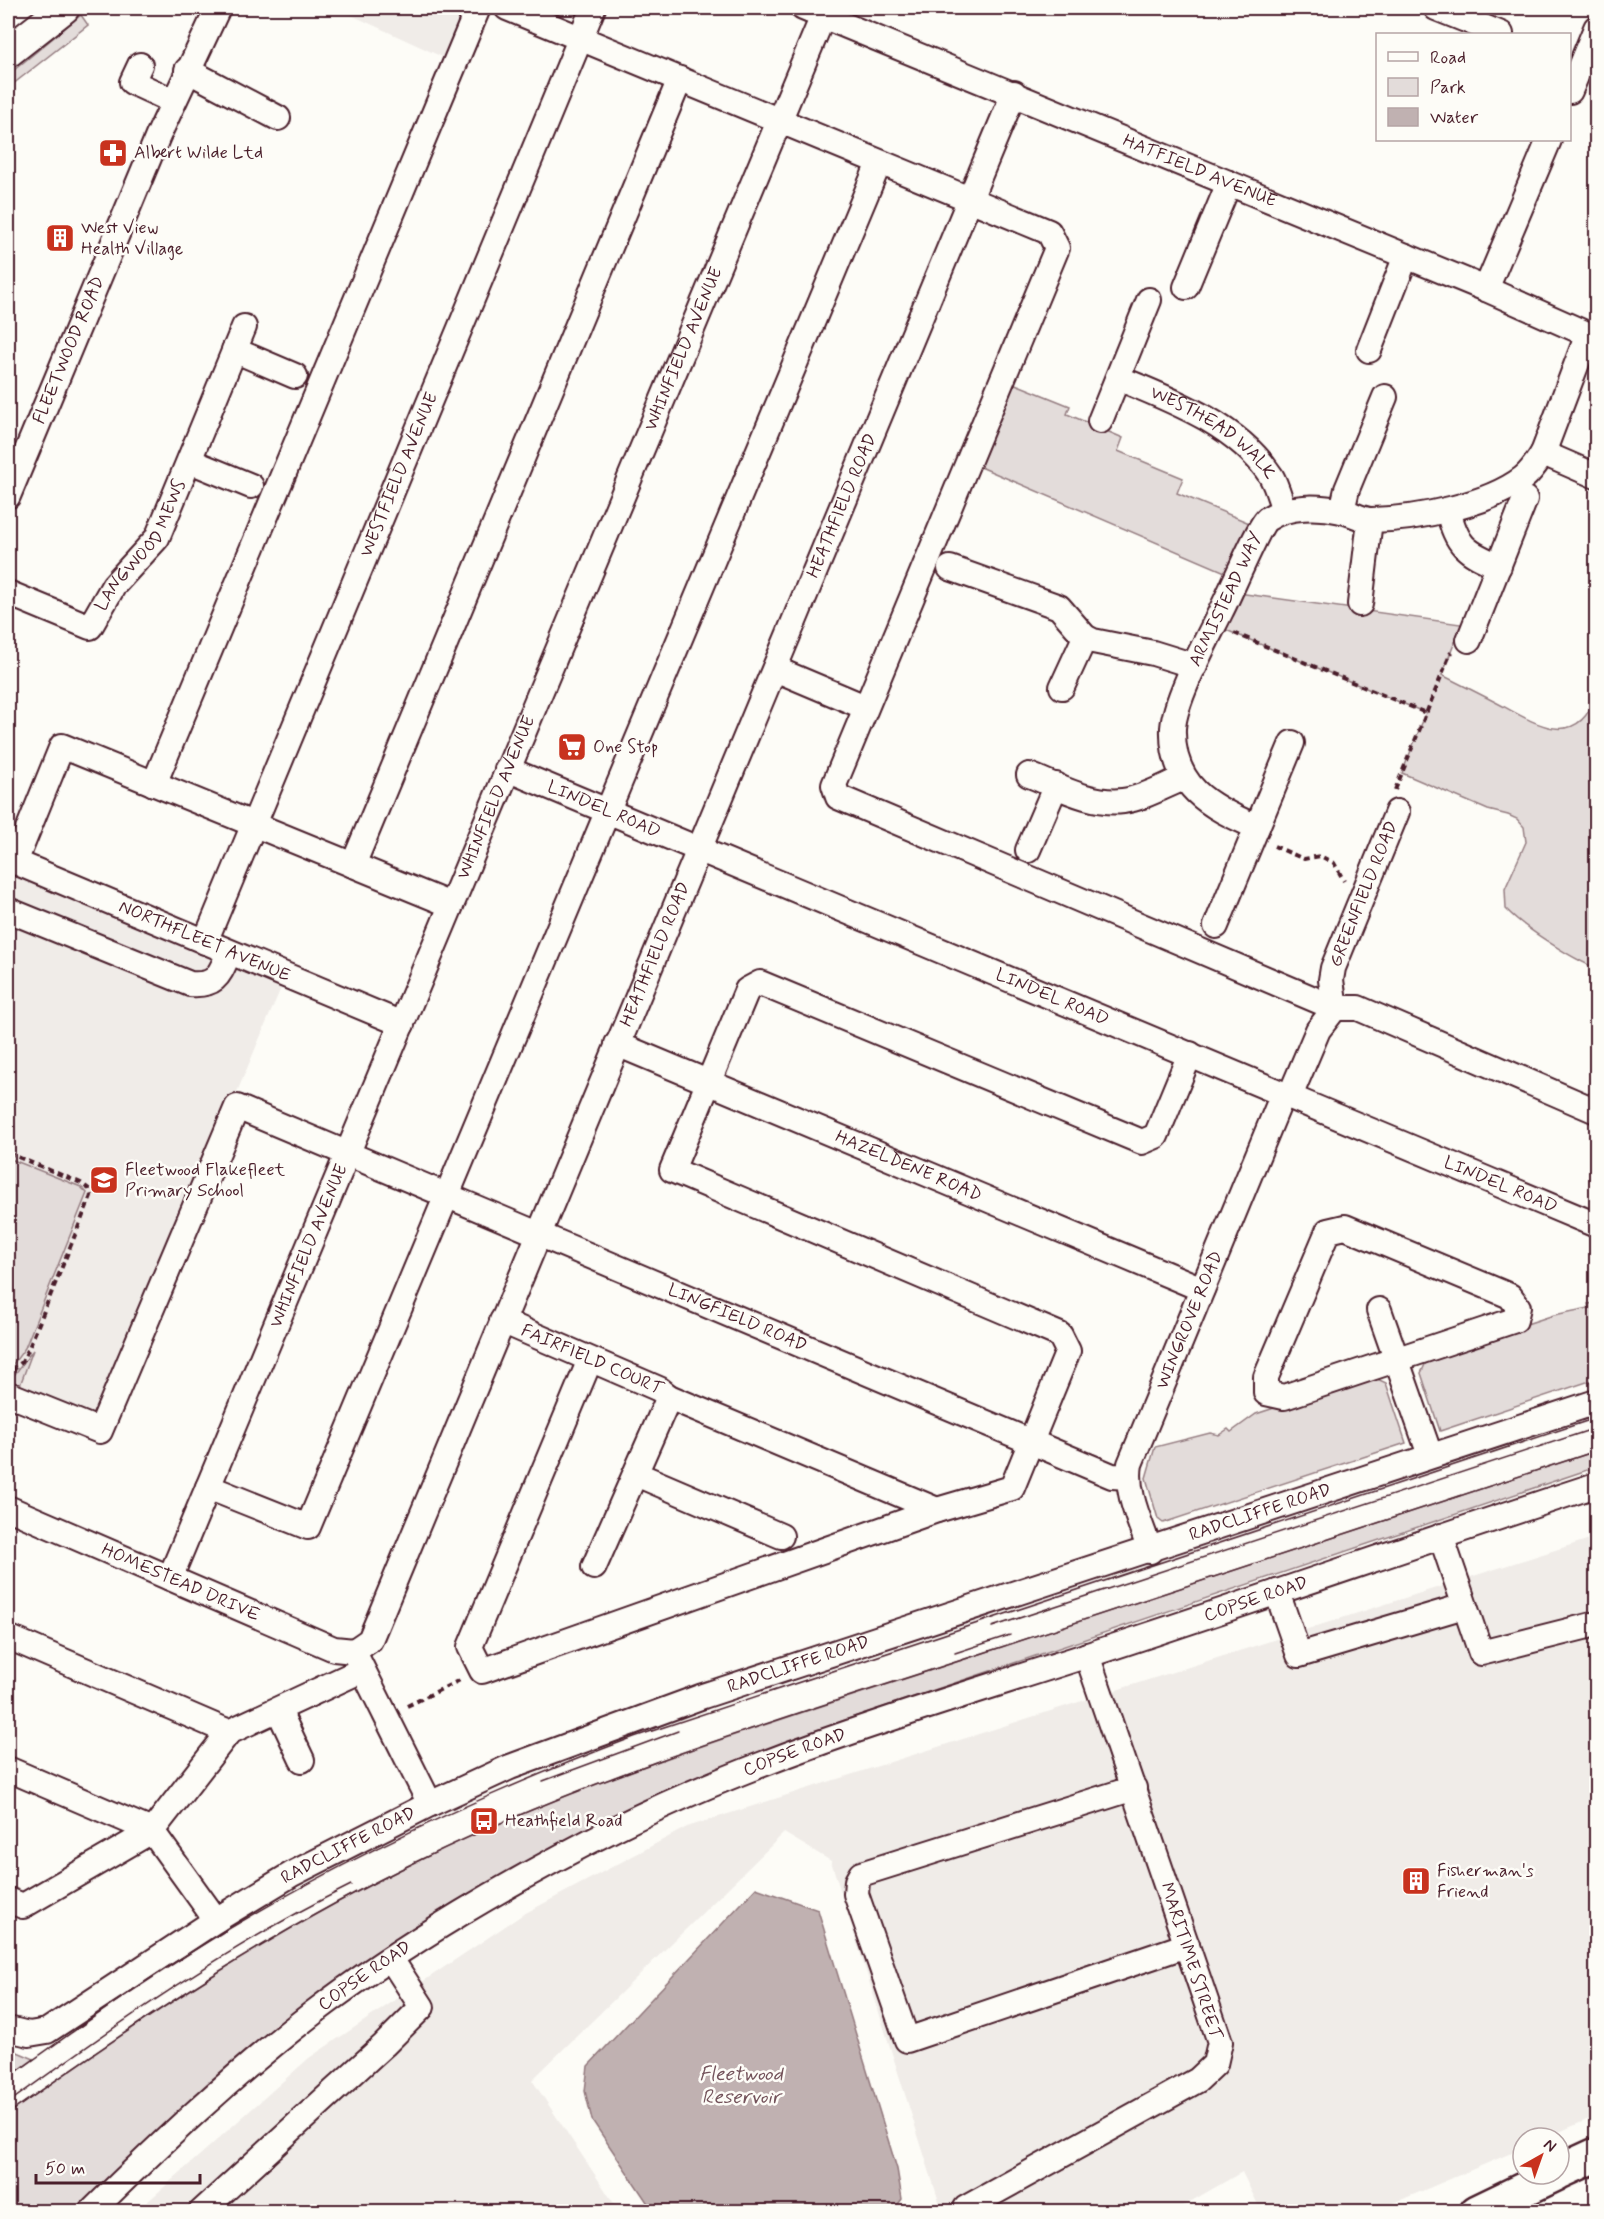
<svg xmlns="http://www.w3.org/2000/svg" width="1604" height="2219" viewBox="0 0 1604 2219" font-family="Mynerve,sans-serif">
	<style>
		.built { fill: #f0ece8 }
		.green { fill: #e3dcda; stroke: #967e82; stroke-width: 1.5 }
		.water { fill: #c0b1b1; stroke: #91777b; stroke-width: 1.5 }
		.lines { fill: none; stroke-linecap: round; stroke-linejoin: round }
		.minor-casing { stroke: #4a1f2b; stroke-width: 28 }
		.major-casing { stroke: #4a1f2b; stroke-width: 34 }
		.highway-casing { stroke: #4a1f2b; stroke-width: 38 }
		.path { stroke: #4a1f2b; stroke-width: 4; stroke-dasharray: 6 4.5; stroke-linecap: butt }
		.minor { stroke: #fdfcf7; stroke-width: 24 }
		.major { stroke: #fdfcf7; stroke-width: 30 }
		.highway { stroke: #fdfcf7; stroke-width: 33 }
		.tram { stroke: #4a1f2b; stroke-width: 1.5 }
		.labels { text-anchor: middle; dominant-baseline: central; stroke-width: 5; stroke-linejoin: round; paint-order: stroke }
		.poi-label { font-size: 18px; fill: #4a1f2b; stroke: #fdfcf7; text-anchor: start }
		.street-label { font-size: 18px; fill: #4a1f2b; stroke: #fdfcf7 }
		.water-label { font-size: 20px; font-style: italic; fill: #73525a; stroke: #fdfcf7 }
	</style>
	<rect width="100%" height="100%" fill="#fdfcf7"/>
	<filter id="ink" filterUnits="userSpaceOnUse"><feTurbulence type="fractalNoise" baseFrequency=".0167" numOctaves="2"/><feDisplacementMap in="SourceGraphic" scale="12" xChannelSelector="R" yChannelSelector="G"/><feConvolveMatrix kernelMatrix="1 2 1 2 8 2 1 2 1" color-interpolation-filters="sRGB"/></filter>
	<g filter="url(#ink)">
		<!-- built -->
		<path class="built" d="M 336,8 L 472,8 L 449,60 Z
			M 8,859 L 286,976 L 98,1421 L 8,1383 Z
			M 1596,1537 L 1596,2116 L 1545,2138 L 1523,2138 L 1523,2148 L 1375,2211 L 1261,2211 L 1242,2172 L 1174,2211 L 942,2211 L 831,1861 L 784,1833 L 532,2080 L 619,2211 L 136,2212 L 309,2058 L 522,1915 L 687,1827 Z"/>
		<!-- green -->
		<path class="green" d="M 81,15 L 88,25 L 8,88 L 8,75 Z
			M 1003,379 L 1070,406 L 1067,414 L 1123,438 L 1118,451 L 1183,478 L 1177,493 L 1259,527 L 1239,578 L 969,462 Z
			M 1231,592 L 1475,626 L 1469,640 L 1456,639 L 1442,675 C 1462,685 1482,695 1501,705 C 1537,725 1578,750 1596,695 L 1596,968 C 1572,959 1523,927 1506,909 L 1505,889 L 1526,842 L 1524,827 L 1517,819 L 1508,815 L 1488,810 L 1402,773 L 1426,713 L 1214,625 Z
			M 8,1158 L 81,1187 L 87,1193 L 25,1348 L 8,1371 Z
			M 1596,1303 L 1596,1379 L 1440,1431 L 1421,1373 L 1429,1356 L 1554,1315 L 1589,1308 L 1588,1304 Z
			M 33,1350 L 19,1388 L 8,1383 L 8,1378 L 15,1374 Z
			M 1371,1376 L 1386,1383 L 1406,1443 L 1163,1523 L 1158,1519 L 1146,1478 L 1155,1447 L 1210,1433 L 1219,1435 L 1228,1429 L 1231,1432 L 1256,1414 Z
			M 1596,1451 L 1596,1467 L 845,1720 L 728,1766 L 600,1823 L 464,1897 L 91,2211 L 8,2211 L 8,2114 C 141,2020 274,1930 422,1859 C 589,1778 767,1724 944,1666 C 1161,1594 1378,1522 1596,1451 Z
			M 8,2048 L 34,2059 L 8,2078 Z"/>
		<!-- water -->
		<path class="water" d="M 756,1888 L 818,1910 L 897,2169 L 902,2199 L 893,2211 L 653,2211 L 592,2120 L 585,2091 L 588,2066 Z"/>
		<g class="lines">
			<!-- minor casing -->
			<g class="minor-casing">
				<g id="minor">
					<path d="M 507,8 L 1049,232 L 1057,248 L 834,785 L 838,797 L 1335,1008 L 1318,1030 L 1290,1096"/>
					<path id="s1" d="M 803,8 L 1486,289 L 1596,338"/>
					<path d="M 1436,8 L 1501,34"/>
					<path d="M 140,65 L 132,82 L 173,101"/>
					<path d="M 187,70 L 278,118"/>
					<path d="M 1570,91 L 1596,28"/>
					<path d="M 1186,287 L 1229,183"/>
					<path d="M 1486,289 L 1549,140"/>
					<path d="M 1588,334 L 1543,453 L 1596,476"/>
					<path d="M 234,350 L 295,376"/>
					<path d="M 1369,350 L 1406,256"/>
					<path id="s2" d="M 1118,378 C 1172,400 1238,425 1271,476 C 1277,486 1280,500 1284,510"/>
					<path d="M 1100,421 L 1149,300"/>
					<path d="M 190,461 L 251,486"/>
					<path id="s3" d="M 8,496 L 158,136 L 218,8"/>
					<path d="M 1448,510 C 1457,546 1465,552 1499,566"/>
					<path d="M 1342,511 L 1347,489 L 1385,397"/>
					<path d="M 950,568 L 1059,607 L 1085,637 L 1093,641 L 1153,653 L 1195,666"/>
					<path id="s4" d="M 8,593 L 90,627 L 114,585 L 157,538 L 244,327"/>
					<path d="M 1360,604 L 1370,520"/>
					<path d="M 1469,640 L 1525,499"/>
					<path d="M 775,669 L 865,707"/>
					<path d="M 1062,687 L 1085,637"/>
					<path id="s5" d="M 507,769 L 1596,1225"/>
					<path d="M 1029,775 C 1058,786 1091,805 1123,801 C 1144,798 1164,786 1184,778"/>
					<path d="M 154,784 L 478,8"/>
					<path d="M 1397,812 L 1333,968 L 1331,980 L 1335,1008 L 1358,1008 L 1596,1111"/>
					<path id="s6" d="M 1257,827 C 1209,807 1171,786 1173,728 C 1175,698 1207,640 1221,611 C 1229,596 1259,525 1267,519 C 1288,505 1319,506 1342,511 C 1352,513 1362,520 1372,520 C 1417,519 1488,505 1523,478 C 1532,471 1537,462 1543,453"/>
					<path d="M 1028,850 L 1056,785"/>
					<path id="s7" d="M 8,859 L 402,1024"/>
					<path d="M 15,862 L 62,746 L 451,905"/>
					<path d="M 353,865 L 680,79"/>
					<path d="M 8,910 L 190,984 C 217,986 219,975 229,953"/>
					<path d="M 1216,926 L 1292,743"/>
					<path id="s8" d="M 205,942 L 593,8"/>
					<path id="s9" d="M 617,1044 L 1202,1289"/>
					<path d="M 1345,1227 L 1510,1296 L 1518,1307 L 1515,1320 L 1284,1397 L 1266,1393 L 1266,1377 L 1328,1231 Z"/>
					<path d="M 1379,1310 L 1430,1455"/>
					<path id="s10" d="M 502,1321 L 659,1389 L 669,1397 L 594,1567"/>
					<path d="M 590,1360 L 470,1647 L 482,1671 L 937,1510 L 1012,1488 L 1068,1351 L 1060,1335 L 672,1170 L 747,990 L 760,983 L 1142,1142 L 1156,1136 L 1190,1054"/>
					<path id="s11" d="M 8,1394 L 100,1431 L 237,1107 L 1112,1476 L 1128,1477"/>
					<path d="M 669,1397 L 937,1510"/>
					<path d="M 636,1474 L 781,1536"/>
					<path d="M 208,1487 L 308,1527 L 879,163"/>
					<path id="s12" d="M 8,1508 L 334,1649 L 354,1651"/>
					<path d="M 1441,1536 L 1481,1653 L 1596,1624"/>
					<path id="s13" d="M 1150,1551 C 1141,1523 1125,1493 1130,1464 L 1283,1094"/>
					<path id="s14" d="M 170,1578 L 823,16"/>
					<path d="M 1277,1592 L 1299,1655 L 1464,1606"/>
					<path d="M 8,1637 L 229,1732"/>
					<path id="s15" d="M 354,1651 L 370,1640 L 1014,93"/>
					<path d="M 356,1656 L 430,1804"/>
					<path d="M 279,1711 L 302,1760"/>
					<path d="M 8,1769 L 152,1831 L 216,1920"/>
					<path d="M 1134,1788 L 861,1874 L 857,1881 L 856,1894 L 907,2040 L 1187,1945"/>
					<path d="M 8,1900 L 23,1906 L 152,1831 L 229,1732 L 362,1670"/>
					<path id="s16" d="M 8,2029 L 29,2034 L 47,2031 L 216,1920 L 292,1874 L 430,1804 L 510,1767 L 703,1696 L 1596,1402"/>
					<path d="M 966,2208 L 1198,2080 L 1215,2064 L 1220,2042 L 1087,1655"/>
					<path id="s17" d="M 91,2212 C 162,2142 234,2074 313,2013 C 403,1944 516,1878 618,1827 C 767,1753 930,1706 1088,1655 C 1258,1600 1427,1540 1596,1485"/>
					<path d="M 201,2212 L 384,2045 L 422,2007 L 391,1959"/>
				</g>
			</g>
			<!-- major casing -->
			<g class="major-casing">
				<path id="major" d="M 8,52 L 64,8"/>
			</g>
			<!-- highway casing -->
			<g class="highway-casing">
				<path id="highway" d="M 1559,2172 L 1596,2155
					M 1477,2212 L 1556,2174"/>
			</g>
			<!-- path -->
			<path class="path" d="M 8,12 L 13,8
				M 1234,633 L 1426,713
				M 1395,790 L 1451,652
				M 1274,846 L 1304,859 L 1320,856 L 1334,863 L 1344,881
				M 8,1153 L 81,1183 L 89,1189 L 91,1196 L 28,1350 L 22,1362 L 11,1372
				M 407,1706 L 462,1679"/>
			<!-- minor -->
			<use href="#minor" class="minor"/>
			<!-- major -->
			<use href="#major" class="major"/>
			<!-- highway -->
			<use href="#highway" class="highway"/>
			<!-- tram -->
			<path class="tram" d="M 992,1627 L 1596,1428
				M 955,1653 L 1010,1635
				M 543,1781 L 678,1731
				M 8,2078 C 65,2037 123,1995 183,1957 C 325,1867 477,1796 634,1737 L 1596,1418
				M 8,2103 C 117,2024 229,1945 351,1885
				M 8,2114 C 140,2020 275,1929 422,1859 C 597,1774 784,1718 968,1658 C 1178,1589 1387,1519 1596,1451"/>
		</g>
	</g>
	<!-- icons -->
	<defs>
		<g id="pharmacy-square" transform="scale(1.5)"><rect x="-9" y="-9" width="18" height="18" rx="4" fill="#c8321e" stroke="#fdfcf7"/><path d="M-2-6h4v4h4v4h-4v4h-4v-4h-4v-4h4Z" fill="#fff"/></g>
		<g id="building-square" transform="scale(1.5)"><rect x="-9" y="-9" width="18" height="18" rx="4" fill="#c8321e" stroke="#fdfcf7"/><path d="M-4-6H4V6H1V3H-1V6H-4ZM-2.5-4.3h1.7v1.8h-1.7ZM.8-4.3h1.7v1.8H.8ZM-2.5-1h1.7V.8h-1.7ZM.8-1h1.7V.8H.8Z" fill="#fff"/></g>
		<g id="supermarket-square" transform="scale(1.5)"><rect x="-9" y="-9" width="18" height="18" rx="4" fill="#c8321e" stroke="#fdfcf7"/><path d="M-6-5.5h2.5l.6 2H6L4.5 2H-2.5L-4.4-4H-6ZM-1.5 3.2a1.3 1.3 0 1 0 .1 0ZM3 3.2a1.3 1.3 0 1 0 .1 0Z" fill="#fff"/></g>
		<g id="school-square" transform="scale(1.5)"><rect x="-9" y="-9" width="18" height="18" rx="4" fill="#c8321e" stroke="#fdfcf7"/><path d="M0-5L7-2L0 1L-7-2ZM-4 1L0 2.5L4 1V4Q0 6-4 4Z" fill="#fff"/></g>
		<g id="bus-square" transform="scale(1.5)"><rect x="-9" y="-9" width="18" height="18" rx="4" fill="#c8321e" stroke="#fdfcf7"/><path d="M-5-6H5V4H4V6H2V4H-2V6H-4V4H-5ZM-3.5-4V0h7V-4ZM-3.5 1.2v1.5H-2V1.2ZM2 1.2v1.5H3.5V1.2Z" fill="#fff"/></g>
	</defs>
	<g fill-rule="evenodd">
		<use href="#pharmacy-square" x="113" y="153"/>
		<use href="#building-square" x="60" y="238"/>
		<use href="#supermarket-square" x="572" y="747"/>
		<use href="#school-square" x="104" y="1180"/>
		<use href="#bus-square" x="484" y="1821"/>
		<use href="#building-square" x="1416" y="1881"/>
	</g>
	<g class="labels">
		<!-- poi labels -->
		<g class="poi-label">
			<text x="134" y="153">Albert Wilde Ltd</text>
			<text x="81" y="228">West View<tspan x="81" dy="21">Health Village</tspan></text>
			<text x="593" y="747">One Stop</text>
			<text x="125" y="1170">Fleetwood Flakefleet<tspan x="125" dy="21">Primary School</tspan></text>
			<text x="505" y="1821">Heathfield Road</text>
			<text x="1437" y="1871">Fisherman's<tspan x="1437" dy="21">Friend</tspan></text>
		</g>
		<!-- street labels -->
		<g class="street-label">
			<text stroke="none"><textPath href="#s1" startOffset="429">HATFIELD AVENUE</textPath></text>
			<text stroke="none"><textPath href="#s14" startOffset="1332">WHINFIELD AVENUE</textPath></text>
			<text stroke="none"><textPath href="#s3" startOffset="158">FLEETWOOD ROAD</textPath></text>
			<text stroke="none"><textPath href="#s2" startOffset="111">WESTHEAD WALK</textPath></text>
			<text stroke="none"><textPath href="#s8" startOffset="506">WESTFIELD AVENUE</textPath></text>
			<text stroke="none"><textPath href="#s15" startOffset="1248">HEATHFIELD ROAD</textPath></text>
			<text stroke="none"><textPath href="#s4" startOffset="186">LANGWOOD MEWS</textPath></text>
			<text stroke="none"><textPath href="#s6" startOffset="280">ARMISTEAD WAY</textPath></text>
			<text stroke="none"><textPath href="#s14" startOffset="846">WHINFIELD AVENUE</textPath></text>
			<text stroke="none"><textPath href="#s5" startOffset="105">LINDEL ROAD</textPath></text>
			<text transform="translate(1364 894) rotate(-68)">GREENFIELD ROAD</text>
			<text stroke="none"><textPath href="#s7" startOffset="213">NORTHFLEET AVENUE</textPath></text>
			<text stroke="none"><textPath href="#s15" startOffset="762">HEATHFIELD ROAD</textPath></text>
			<text stroke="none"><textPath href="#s5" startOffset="591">LINDEL ROAD</textPath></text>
			<text stroke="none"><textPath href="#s9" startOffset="316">HAZELDENE ROAD</textPath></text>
			<text stroke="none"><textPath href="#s5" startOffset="1077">LINDEL ROAD</textPath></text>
			<text stroke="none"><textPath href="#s14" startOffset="360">WHINFIELD AVENUE</textPath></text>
			<text stroke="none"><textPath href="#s11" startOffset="994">LINGFIELD ROAD</textPath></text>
			<text stroke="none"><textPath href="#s13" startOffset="246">WINGROVE ROAD</textPath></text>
			<text stroke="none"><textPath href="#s10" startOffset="98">FAIRFIELD COURT</textPath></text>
			<text stroke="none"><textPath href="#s16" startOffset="1366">RADCLIFFE ROAD</textPath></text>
			<text stroke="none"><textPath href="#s12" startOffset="188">HOMESTEAD DRIVE</textPath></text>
			<text stroke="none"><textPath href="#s17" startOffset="1334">COPSE ROAD</textPath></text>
			<text stroke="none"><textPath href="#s16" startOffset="880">RADCLIFFE ROAD</textPath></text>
			<text stroke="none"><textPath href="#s17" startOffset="848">COPSE ROAD</textPath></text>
			<text stroke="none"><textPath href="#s16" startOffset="394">RADCLIFFE ROAD</textPath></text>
			<text transform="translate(1191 1961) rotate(72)">MARITIME STREET</text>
			<text stroke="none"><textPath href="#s17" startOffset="362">COPSE ROAD</textPath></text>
		</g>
		<!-- water labels -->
		<g class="water-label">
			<text x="741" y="2074">Fleetwood<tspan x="741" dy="23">Reservoir</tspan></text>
		</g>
	</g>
	<!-- margin -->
	<rect width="1604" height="2219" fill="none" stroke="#fdfcf7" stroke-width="30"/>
	<rect x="15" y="15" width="1574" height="2189" fill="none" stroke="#4a1f2b" stroke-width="2" filter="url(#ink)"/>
	<!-- legend -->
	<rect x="1376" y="33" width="195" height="108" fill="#fdfcf7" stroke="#b5a4a5" stroke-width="1.5"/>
	<rect x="1388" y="52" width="30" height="9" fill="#fdfcf7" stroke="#b5a4a5" stroke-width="1.5"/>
	<text x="1430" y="63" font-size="18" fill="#4a1f2b">Road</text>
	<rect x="1388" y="78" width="30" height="18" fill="#e3dcda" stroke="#b5a4a5" stroke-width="1.5"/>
	<text x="1430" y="93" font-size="18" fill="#4a1f2b">Park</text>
	<rect x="1388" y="108" width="30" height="18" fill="#c0b1b1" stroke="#b5a4a5" stroke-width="1.5"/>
	<text x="1430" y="123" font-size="18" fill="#4a1f2b">Water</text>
	<!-- north arrow -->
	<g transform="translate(1541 2156) rotate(40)"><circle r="28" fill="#fdfcf7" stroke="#b5a4a5" stroke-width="1.5"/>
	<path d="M0-4.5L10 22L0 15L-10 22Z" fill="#c8321e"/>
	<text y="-9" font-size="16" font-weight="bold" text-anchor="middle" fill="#4a1f2b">N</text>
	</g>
	<!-- scale -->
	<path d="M36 2174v9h164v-9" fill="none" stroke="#4a1f2b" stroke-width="3"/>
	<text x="45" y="2174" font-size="18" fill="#4a1f2b" stroke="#fdfcf7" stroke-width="4.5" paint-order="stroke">50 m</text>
</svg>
